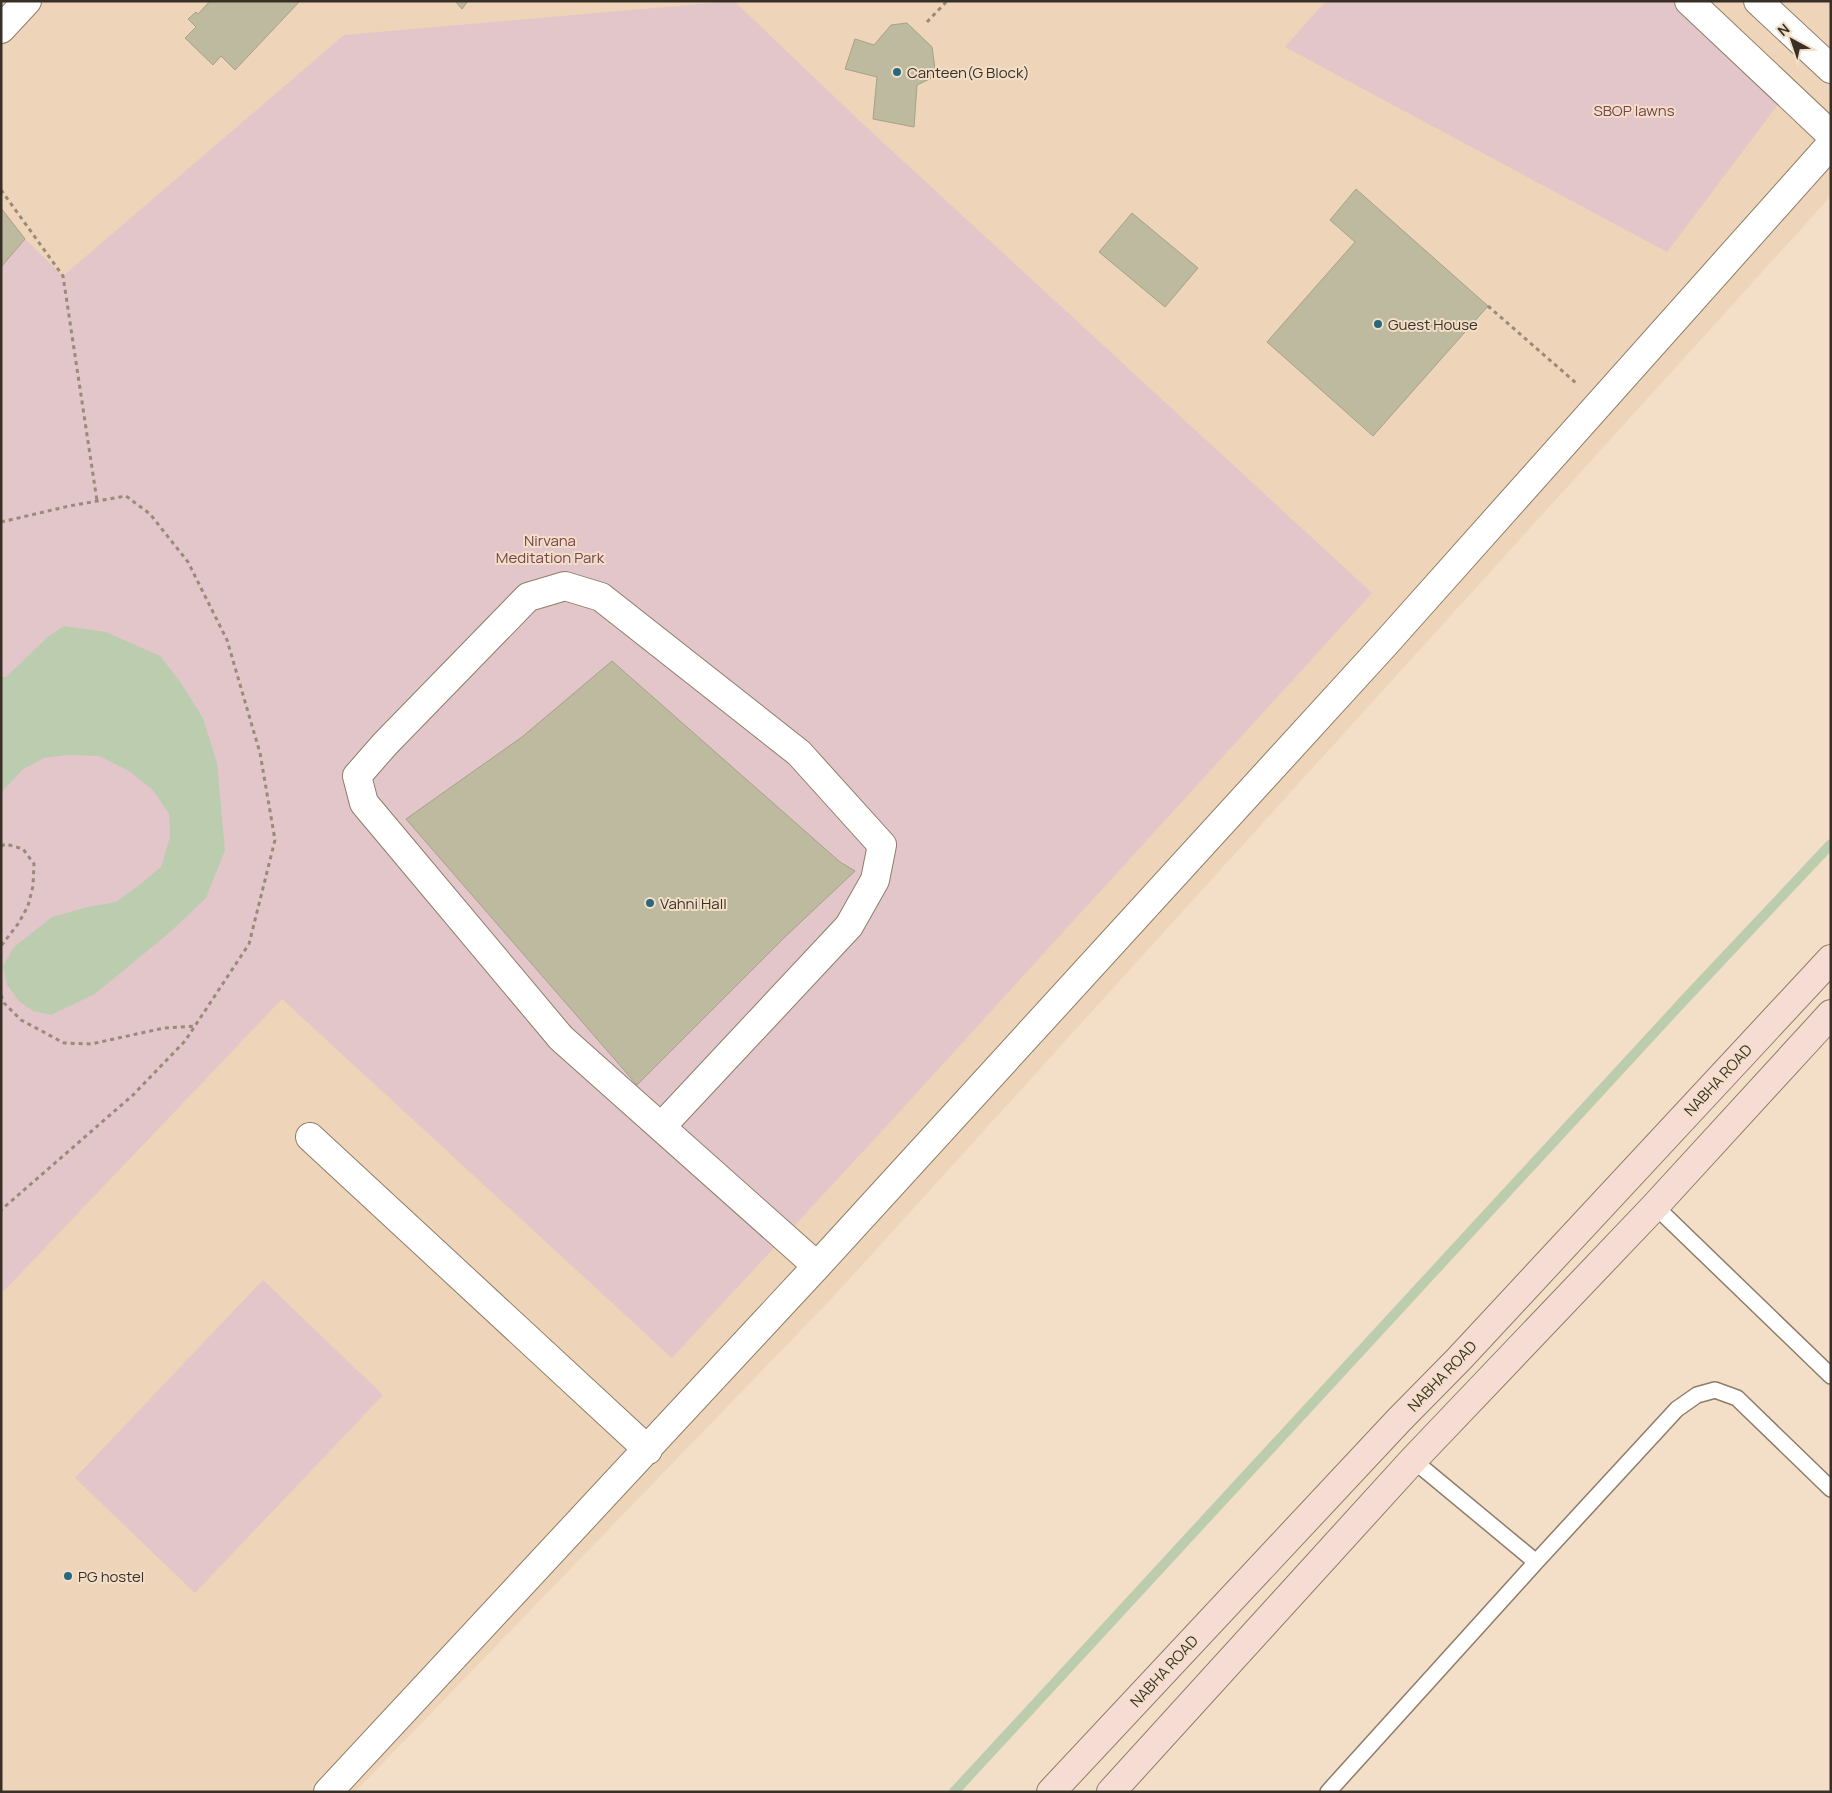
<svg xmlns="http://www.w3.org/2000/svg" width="1832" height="1793" viewBox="0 0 1832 1793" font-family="Manrope,sans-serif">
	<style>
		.built { fill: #eed4b8 }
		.green { fill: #e2c6c9 }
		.water { fill: #bccdaf }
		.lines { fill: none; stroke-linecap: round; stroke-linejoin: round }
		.stream { stroke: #bccdaf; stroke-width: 10 }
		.building { fill: #beba9f; stroke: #a6a287 }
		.lane-casing { stroke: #8f7d68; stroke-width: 18 }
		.street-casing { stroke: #8f7d68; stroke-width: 30 }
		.secondary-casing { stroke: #8f7d68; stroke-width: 30 }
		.path { stroke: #998b7a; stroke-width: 3; stroke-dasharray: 4 4; stroke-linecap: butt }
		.lane { stroke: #fff; stroke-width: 15 }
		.street { stroke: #fff; stroke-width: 28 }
		.secondary { stroke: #f6dcd2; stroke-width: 28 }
		.poi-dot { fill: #29687d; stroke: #f3dfc8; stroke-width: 2 }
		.labels { text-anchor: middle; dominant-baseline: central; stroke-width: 4; stroke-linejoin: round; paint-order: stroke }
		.poi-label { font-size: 15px; fill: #383027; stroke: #f3dfc8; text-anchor: start }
		.park-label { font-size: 15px; fill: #77424b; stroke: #f3dfc8 }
		.street-label { font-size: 15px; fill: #383027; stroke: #f3dfc8 }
	</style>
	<rect width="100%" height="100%" fill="#f3dfc8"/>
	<!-- built -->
	<path class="built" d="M 1,1 L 1831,1 L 1831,196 L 835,1295 L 355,1792 L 1,1792 Z"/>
	<!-- green -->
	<path class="green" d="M 734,1 L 864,125 L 1372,593 L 892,1120 L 672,1358 L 282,999 L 1,1294 L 1,267 L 25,239 L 63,276 L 344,35 Z
		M 1326,1 L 1676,1 L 1782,99 L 1667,252 L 1285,47 Z
		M 263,1280 L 383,1395 L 195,1593 L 75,1478 Z"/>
	<!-- water -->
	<path class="water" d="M 64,626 L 106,632 L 160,656 L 181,683 L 203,718 L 217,763 L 225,850 L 206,898 L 170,932 L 95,994 L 51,1015 L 33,1011 L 19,1001 L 7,985 L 3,966 L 14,947 L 52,917 L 88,907 L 116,902 L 142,883 L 161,867 L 170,837 L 169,814 L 153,790 L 129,771 L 99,756 L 68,755 L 44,758 L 22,770 L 1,793 L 1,677 L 6,677 L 50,635 Z"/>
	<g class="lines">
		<!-- stream -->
		<path class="stream" d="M 954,1792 L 1687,997 L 1831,844"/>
	</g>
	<!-- building -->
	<path class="building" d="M 210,1 L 300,1 L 235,70 L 221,56 L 213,65 L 185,38 L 196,27 L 188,19 L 196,12 L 198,14 Z
		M 455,1 L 468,1 L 462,9 Z
		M 907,23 L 932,47 L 936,76 L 917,85 L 914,127 L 873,119 L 877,77 L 845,69 L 855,39 L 874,45 L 891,25 Z
		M 1356,189 L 1488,306 L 1373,436 L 1267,342 L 1355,242 L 1330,220 Z
		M 1,208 L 25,239 L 1,267 Z
		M 1132,213 L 1198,268 L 1165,307 L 1099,252 Z
		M 612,661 L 840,862 L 855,871 L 787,935 L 637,1085 L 406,819 L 522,737 Z"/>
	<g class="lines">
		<!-- lane casing -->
		<g class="lane-casing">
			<path id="lane" d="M 1655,1206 L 1831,1376
				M 1413,1460 L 1536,1562
				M 1328,1792 L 1536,1562 L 1677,1409 L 1697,1395 L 1715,1390 L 1737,1398 L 1831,1489"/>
		</g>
		<!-- street casing -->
		<g class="street-casing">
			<path id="street" d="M 1689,1 L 1831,135
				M 1758,1 L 1831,69
				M 1,29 L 27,1
				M 661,1127 L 849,926 L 875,880 L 882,845 L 799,753 L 601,597 L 565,586 L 528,597 L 385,744 L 357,776 L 364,803 L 561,1038 L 817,1266
				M 310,1137 L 648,1450
				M 328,1792 L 817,1266 L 1386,643 L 1831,144"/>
		</g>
		<!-- secondary casing -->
		<g class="secondary-casing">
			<path id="secondary" d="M 1051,1792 L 1399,1420 L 1459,1359 L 1831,959
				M 1111,1792 L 1413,1460 L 1655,1206 L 1831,1014"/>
		</g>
		<!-- path -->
		<path class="path" d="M 927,22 L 947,1
			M 1,190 L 63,276 L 97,501
			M 1488,306 L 1576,383
			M 1,522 L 69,506 L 126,496 L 150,514 L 188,562 L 227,640 L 260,753 L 275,840 L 249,944 L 185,1041 L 133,1095 L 1,1210
			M 1,846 L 6,844 L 23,849 L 34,864 L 33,886 L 28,906 L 18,924 L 1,946
			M 1,995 L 4,1003 L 21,1020 L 64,1043 L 91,1044 L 164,1028 L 195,1026"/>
		<!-- lane -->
		<use href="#lane" class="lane"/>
		<!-- street -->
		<use href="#street" class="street"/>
		<!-- secondary -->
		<use href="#secondary" class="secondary"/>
	</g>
	<!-- markers -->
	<g class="poi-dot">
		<circle cx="897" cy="72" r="5"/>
		<circle cx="1378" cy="324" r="5"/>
		<circle cx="650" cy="903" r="5"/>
		<circle cx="68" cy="1576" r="5"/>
	</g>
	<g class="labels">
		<!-- poi labels -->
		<g class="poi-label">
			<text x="907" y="72">Canteen(G Block)</text>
			<text x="1388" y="324">Guest House</text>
			<text x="660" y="903">Vahni Hall</text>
			<text x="78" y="1576">PG hostel</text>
		</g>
		<!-- park labels -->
		<g class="park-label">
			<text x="1634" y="110">SBOP lawns</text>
			<text x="550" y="540">Nirvana<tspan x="550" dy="17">Meditation Park</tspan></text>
		</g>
		<!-- street labels -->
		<g class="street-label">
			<text transform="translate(1718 1080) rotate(-47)">NABHA ROAD</text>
			<text transform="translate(1442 1376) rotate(-46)">NABHA ROAD</text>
			<text transform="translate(1164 1671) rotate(-47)">NABHA ROAD</text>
		</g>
	</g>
	<!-- border -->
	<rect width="1832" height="1793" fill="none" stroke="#383027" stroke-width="5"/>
	<!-- north arrow -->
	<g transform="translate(1792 40) rotate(320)" stroke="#f3dfc8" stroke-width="4" paint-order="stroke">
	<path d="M0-4L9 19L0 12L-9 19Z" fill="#383027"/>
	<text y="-8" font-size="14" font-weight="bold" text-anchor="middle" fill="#383027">N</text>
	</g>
</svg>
